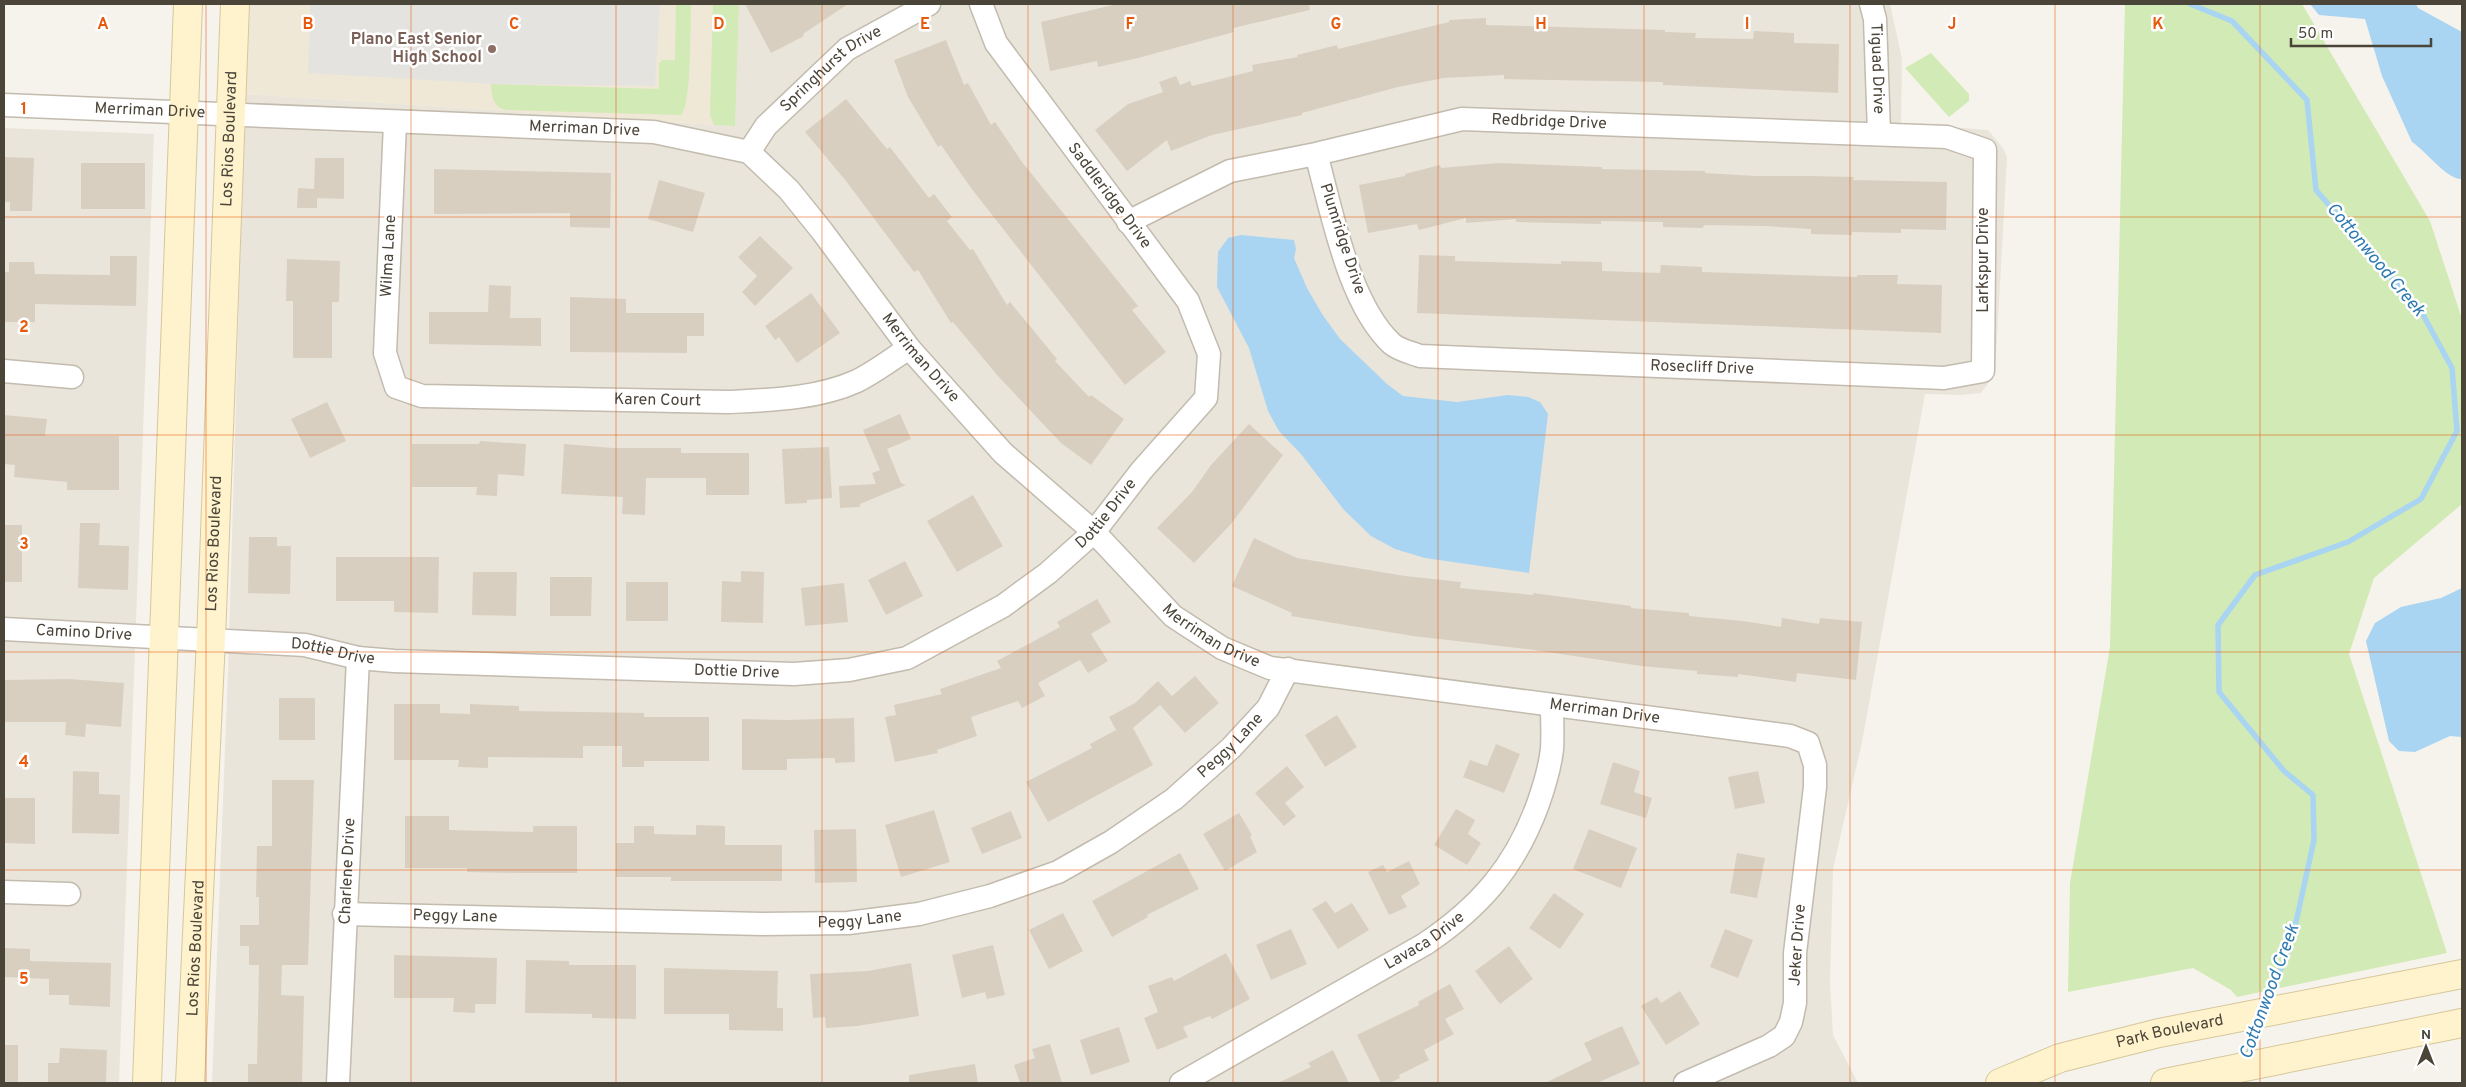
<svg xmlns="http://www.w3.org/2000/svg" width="2466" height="1087" viewBox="0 0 2466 1087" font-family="Overpass,sans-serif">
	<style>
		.residential { fill: #eae5da }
		.education { fill: #efe8d6 }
		.green { fill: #d2eab5 }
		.parking { fill: #e5e3e0 }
		.water { fill: #a9d4f2 }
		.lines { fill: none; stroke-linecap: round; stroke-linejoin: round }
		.stream { stroke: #a9d4f2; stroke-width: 5.5 }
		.building { fill: #d8cfc1 }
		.street-casing { stroke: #c2bbae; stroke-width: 25 }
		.secondary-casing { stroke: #d6c79b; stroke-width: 30 }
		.street { stroke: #fff; stroke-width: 22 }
		.secondary { stroke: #fff3cd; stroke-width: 28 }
		.grid { fill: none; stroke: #e8590c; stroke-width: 1; stroke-opacity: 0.55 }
		.education-dot { fill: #8d6e63; stroke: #fff; stroke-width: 2 }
		.labels { text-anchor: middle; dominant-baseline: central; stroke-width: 5; stroke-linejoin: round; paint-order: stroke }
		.education-label { font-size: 16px; font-weight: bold; fill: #785e54; stroke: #fff; text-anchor: end }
		.street-label { font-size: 16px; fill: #4b4439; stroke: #fff }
		.water-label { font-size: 18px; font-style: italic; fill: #2e7ab2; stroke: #fff }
		.grid-label { font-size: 16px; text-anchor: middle; font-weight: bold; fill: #e8590c; stroke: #fff; stroke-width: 5; stroke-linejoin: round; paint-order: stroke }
	</style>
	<rect width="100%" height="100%" fill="#f6f3ec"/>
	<!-- residential -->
	<path class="residential" d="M 739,4 L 1890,4 L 1902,59 L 1901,123 L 1988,130 L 2003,148 L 2007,157 L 1995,374 L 1981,393 L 1961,395 L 1925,394 L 1862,742 L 1833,869 L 1830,982 L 1833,1035 L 1858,1083 L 212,1083 L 228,672 L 245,94 L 734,126 Z
		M 4,128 L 154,134 L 119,1083 L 4,1083 Z"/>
	<!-- education -->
	<path class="education" d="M 249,4 L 739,4 L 735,126 L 245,94 Z"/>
	<!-- green -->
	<path class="green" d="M 676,4 L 691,4 C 690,23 692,105 681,115 L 506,110 C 492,106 492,96 491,84 L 659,89 L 659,63 L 663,60 L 675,60 Z
		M 713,4 L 739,4 L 735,126 L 714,125 L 710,115 Z
		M 2125,4 L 2302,4 L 2430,221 L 2462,319 L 2462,504 L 2374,578 L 2349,654 L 2447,953 L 2237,997 L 2231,990 L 2193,968 L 2068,992 L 2070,883 L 2110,647 Z
		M 1931,53 L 1969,94 L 1969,101 L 1949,117 L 1905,68 Z"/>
	<!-- parking -->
	<path class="parking" d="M 310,4 L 660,4 L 655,86 L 496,84 L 308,73 Z"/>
	<!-- water -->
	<path class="water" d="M 2310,4 L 2416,4 L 2418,8 L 2462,32 L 2462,179 C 2447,180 2426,151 2412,142 L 2382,76 L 2365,19 L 2319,15 Z
		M 1241,235 L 1294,240 L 1296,249 L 1294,258 L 1307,288 L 1322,314 L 1340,339 L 1387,384 L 1403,396 L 1457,402 L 1508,395 L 1528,397 L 1540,402 L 1548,414 L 1529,573 L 1425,558 L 1395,549 L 1371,536 L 1344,510 L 1301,454 L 1279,431 L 1268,411 L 1249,348 L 1217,287 L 1218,252 L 1228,238 Z
		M 2462,588 L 2462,737 L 2450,736 L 2415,752 L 2399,751 L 2389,741 L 2366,641 L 2375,623 L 2401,607 L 2441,598 Z"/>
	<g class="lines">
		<!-- stream -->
		<path class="stream" d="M 2190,4 L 2232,21 L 2307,100 L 2316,190 L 2422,313 L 2452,368 L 2457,431 L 2421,499 L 2348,542 L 2255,575 L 2218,625 L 2219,692 L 2284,771 L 2313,795 L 2314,840 L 2293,936 L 2268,1003
			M 2246,1059 L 2261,1021"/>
	</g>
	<!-- building -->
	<path class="building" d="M 745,4 L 848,4 L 803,34 L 804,36 L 771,53 Z
		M 1117,4 L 1309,4 L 1310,10 L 1233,28 L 1234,32 L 1138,58 L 1098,67 L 1097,61 L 1050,71 L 1041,22 Z
		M 1486,18 L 1486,25 L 1665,30 L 1665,32 L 1696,33 L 1695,38 L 1753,39 L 1754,31 L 1794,33 L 1794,43 L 1839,44 L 1838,93 L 1663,85 L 1663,82 L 1504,79 L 1504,75 L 1444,78 L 1398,87 L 1302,113 L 1302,115 L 1212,135 L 1171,151 L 1167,140 L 1127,171 L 1095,130 L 1128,104 L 1163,92 L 1159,82 L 1176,76 L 1180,85 L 1190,81 L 1192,86 L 1253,71 L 1252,65 L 1298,57 L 1297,55 L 1337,45 L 1338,49 L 1449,22 L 1449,20 Z
		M 946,40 L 964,85 L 968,83 L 991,125 L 995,122 L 1022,162 L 1138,306 L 1132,310 L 1166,352 L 1125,385 L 971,188 L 941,145 L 938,147 L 908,97 L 894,60 Z
		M 846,99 L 887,149 L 890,147 L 929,198 L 934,194 L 952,217 L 947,221 L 970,250 L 973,249 L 1007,305 L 1010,302 L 1057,359 L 1055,361 L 1089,397 L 1091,395 L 1124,419 L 1091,465 L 1061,443 L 997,375 L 953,322 L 951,323 L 918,270 L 914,272 L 846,181 L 805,132 Z
		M 4,157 L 34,158 L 32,211 L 10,211 L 10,202 L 4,202 Z
		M 315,158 L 344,158 L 344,199 L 317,198 L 317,208 L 297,208 L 298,188 L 314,189 Z
		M 81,163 L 145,163 L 145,209 L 81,209 Z
		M 1498,163 L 1602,167 L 1602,169 L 1705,171 L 1705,173 L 1755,176 L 1812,176 L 1854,177 L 1853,180 L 1947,182 L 1946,230 L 1901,229 L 1901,233 L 1852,232 L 1852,235 L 1811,234 L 1811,229 L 1763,226 L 1704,225 L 1703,228 L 1663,227 L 1663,222 L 1601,221 L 1601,224 L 1516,222 L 1516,219 L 1466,223 L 1466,218 L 1419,230 L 1417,224 L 1368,233 L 1359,185 L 1405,176 L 1405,174 L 1440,165 L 1441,168 Z
		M 434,169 L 611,173 L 610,228 L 570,227 L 570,213 L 434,214 Z
		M 659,180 L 705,193 L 693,232 L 648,219 Z
		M 760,236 L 793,268 L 755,306 L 742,292 L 757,276 L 738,257 Z
		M 1419,255 L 1455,256 L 1455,261 L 1561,264 L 1561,261 L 1602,262 L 1602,271 L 1660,273 L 1661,265 L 1702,267 L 1702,272 L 1857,277 L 1857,275 L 1898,275 L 1897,284 L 1942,285 L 1941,333 L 1417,313 Z
		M 110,256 L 137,256 L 136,306 L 35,304 L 35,322 L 4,322 L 4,272 L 9,272 L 9,262 L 34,262 L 35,274 L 110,275 Z
		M 287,259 L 340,261 L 339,302 L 332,302 L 332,358 L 293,358 L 293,301 L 286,301 Z
		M 489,285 L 511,286 L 510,318 L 541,318 L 541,346 L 429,344 L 429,312 L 488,312 Z
		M 811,293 L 840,333 L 797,363 L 779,337 L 775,340 L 765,326 Z
		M 570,297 L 626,299 L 626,313 L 704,313 L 704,336 L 687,336 L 687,353 L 570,352 Z
		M 327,402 L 346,441 L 310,458 L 291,419 Z
		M 900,414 L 911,439 L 887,449 L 901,483 L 906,485 L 860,504 L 860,507 L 840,508 L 839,486 L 876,484 L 872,473 L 880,470 L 863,430 Z
		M 4,415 L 47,419 L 45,436 L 119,436 L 119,490 L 67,490 L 67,482 L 14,477 L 15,465 L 4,464 Z
		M 1249,424 L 1283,455 L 1231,524 L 1194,563 L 1157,528 L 1192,492 L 1211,465 Z
		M 480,441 L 526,444 L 524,476 L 498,474 L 497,496 L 476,495 L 477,487 L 412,487 L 412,444 L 479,444 Z
		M 564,444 L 613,448 L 681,448 L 681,453 L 749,453 L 749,495 L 706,495 L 706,478 L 646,478 L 645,515 L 622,514 L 623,497 L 561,494 Z
		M 829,447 L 832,498 L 807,500 L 807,503 L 785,504 L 782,449 Z
		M 973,495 L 1003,546 L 957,572 L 927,521 Z
		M 80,523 L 100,523 L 99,545 L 129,546 L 128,590 L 78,588 Z
		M 4,525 L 22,525 L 22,582 L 4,582 Z
		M 249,537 L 277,537 L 277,546 L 291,546 L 290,594 L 248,593 Z
		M 1254,538 L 1297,558 L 1405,576 L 1461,582 L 1460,588 L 1533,595 L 1533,593 L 1631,606 L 1631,608 L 1689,613 L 1689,616 L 1743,621 L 1781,627 L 1782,618 L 1819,624 L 1820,618 L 1862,622 L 1856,680 L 1797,673 L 1796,682 L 1738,674 L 1738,677 L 1697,674 L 1697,671 L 1641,666 L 1527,649 L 1413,636 L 1291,616 L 1292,613 L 1232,586 Z
		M 336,557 L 439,557 L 438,613 L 394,612 L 394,601 L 336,601 Z
		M 905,561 L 923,596 L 886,615 L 868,580 Z
		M 741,571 L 764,572 L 763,623 L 721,622 L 722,581 L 741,582 Z
		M 473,572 L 517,572 L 516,616 L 472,615 Z
		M 550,577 L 592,577 L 591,616 L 550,616 Z
		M 626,582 L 668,582 L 668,621 L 626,621 Z
		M 844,583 L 848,622 L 805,626 L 801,588 Z
		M 1097,599 L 1111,622 L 1091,634 L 1108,661 L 1088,673 L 1080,660 L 1038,683 L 1045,696 L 1022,708 L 1018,701 L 971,717 L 977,736 L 937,750 L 938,753 L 895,762 L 885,717 L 896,715 L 894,705 L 942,694 L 940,689 L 1001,668 L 997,661 L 1060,627 L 1057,622 Z
		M 1195,676 L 1219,703 L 1185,733 L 1160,705 L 1133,728 L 1153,765 L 1048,822 L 1026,782 L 1092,748 L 1090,744 L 1116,730 L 1109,717 L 1135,703 L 1158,681 L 1172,696 Z
		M 69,679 L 124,683 L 121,727 L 86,724 L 85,737 L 65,735 L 66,722 L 4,722 L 4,680 Z
		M 279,698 L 315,698 L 315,740 L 279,740 Z
		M 394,704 L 440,704 L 440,713 L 470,714 L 470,704 L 519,706 L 519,711 L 644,713 L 644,717 L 709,717 L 709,761 L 644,761 L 644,767 L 622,767 L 622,746 L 583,746 L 583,758 L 488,757 L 488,768 L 458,767 L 459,760 L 394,760 Z
		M 1337,715 L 1357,747 L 1325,767 L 1305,735 Z
		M 854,718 L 855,762 L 835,763 L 835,758 L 787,759 L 787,770 L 742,770 L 742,719 L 787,720 Z
		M 1496,744 L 1520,754 L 1504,793 L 1463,777 L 1470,760 L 1487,766 Z
		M 1613,762 L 1640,771 L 1634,792 L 1652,798 L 1646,818 L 1600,804 Z
		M 1287,766 L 1304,787 L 1285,803 L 1296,816 L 1284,826 L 1255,793 Z
		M 73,771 L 99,772 L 99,794 L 120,795 L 119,834 L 72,833 Z
		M 1758,771 L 1765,803 L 1735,809 L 1728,777 Z
		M 272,780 L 314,780 L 308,965 L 282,965 L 281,995 L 304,996 L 302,1083 L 248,1083 L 248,1064 L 257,1064 L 259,965 L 249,965 L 249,946 L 240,946 L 240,925 L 259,925 L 259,897 L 256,897 L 257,846 L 272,846 Z
		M 4,798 L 35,798 L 35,844 L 4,843 Z
		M 1456,809 L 1475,820 L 1468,834 L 1481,843 L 1467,865 L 1434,845 Z
		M 934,810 L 950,862 L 901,877 L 885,825 Z
		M 1011,811 L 1022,838 L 982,854 L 971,828 Z
		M 1239,813 L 1252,835 L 1250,836 L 1257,852 L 1225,871 L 1203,834 Z
		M 405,816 L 449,816 L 449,830 L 533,832 L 533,826 L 577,826 L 577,873 L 516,873 L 467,872 L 467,868 L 405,868 Z
		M 696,825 L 725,826 L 725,845 L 782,845 L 782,881 L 671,881 L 671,877 L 616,877 L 616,843 L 634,843 L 634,826 L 654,826 L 654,834 L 696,835 Z
		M 856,829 L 857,882 L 815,883 L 814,830 Z
		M 1589,829 L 1637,848 L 1621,888 L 1573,869 Z
		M 1180,853 L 1199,889 L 1147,915 L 1148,917 L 1112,937 L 1092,901 Z
		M 1737,853 L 1765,858 L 1757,898 L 1730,893 Z
		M 1409,861 L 1420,884 L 1401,896 L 1407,907 L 1389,915 L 1368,872 L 1383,865 L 1387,872 Z
		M 1554,893 L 1584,914 L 1560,949 L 1529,928 Z
		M 1326,901 L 1335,913 L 1352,903 L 1369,930 L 1338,949 L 1312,909 Z
		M 1063,913 L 1083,951 L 1049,969 L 1029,930 Z
		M 1291,929 L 1307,964 L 1271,980 L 1256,945 Z
		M 1725,929 L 1753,940 L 1738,978 L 1710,967 Z
		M 993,945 L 1005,995 L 987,999 L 985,992 L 962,998 L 952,955 Z
		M 1509,946 L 1533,979 L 1500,1004 L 1475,971 Z
		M 4,948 L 30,949 L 30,961 L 111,963 L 110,1007 L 69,1005 L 69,995 L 49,995 L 49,979 L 4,977 Z
		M 1226,953 L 1250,999 L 1212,1019 L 1210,1016 L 1183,1027 L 1188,1037 L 1157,1050 L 1144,1018 L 1158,1012 L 1148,986 L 1172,977 L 1174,981 Z
		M 394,955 L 497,958 L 496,1004 L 475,1004 L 475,1013 L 453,1012 L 454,998 L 394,998 Z
		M 526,960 L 569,961 L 569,965 L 636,965 L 636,1019 L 592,1018 L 592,1014 L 525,1013 Z
		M 911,963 L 919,1016 L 857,1026 L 826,1028 L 825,1017 L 813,1018 L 810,974 L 868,971 Z
		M 664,968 L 778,971 L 777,1008 L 783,1008 L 783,1031 L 729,1030 L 729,1014 L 664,1014 Z
		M 1450,984 L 1464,1009 L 1445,1019 L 1454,1034 L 1424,1050 L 1429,1060 L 1399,1075 L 1400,1078 L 1390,1083 L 1381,1083 L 1357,1035 L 1419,1005 L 1418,1002 Z
		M 1680,991 L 1700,1024 L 1666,1045 L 1641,1006 L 1657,997 L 1661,1003 Z
		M 1622,1026 L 1640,1064 L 1597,1083 L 1545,1083 L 1592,1060 L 1584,1043 Z
		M 1119,1027 L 1130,1062 L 1091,1075 L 1080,1040 Z
		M 1050,1044 L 1062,1083 L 1020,1083 L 1014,1065 L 1035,1058 L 1032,1049 Z
		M 4,1045 L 18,1045 L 18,1083 L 4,1083 Z
		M 60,1048 L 107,1050 L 106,1083 L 48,1083 L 48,1063 L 59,1063 Z
		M 1333,1050 L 1349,1083 L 1278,1083 L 1311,1067 L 1308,1063 Z
		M 975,1064 L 978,1083 L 909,1083 L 909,1075 Z"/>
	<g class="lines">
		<!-- street casing -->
		<g class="street-casing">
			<g id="street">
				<path id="s1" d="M 1871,4 L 1875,19 L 1879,133"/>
				<path id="s2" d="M 4,105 L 654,132 L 749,152 L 789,190 L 822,231 L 909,348 L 1003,453 L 1094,532 L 1173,616 L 1222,648 L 1270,668 L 1790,736 L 1808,743 L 1815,765 L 1815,787 L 1795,953 L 1795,1003 L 1791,1022 L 1784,1036 L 1769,1046 L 1685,1083"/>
				<path id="s3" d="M 395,123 L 385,353 L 396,387 L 422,396 L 728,402 C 771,400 817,399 857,381 C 875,372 892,359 909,348"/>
				<path id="s4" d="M 749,152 L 766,126 L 847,49 L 929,4"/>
				<path id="s5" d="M 1128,222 L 1230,171 L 1316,154 L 1462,119 L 1947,137 L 1985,150 L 1983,371 L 1944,378 L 1420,356 C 1412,353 1399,350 1392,344 C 1348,303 1332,211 1316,154"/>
				<path d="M 4,371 L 72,377"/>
				<path id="s6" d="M 4,629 L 305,645 L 358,658 L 394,661 L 794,674 L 849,670 L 907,658 L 1003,606 L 1048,573 L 1094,532 L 1142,470 L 1206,398 L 1209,354 L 1188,301 L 996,43 L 981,4"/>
				<path d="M 4,892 L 69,894"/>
				<path id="s7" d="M 344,914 L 762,924 L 848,923 L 919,914 L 990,896 L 1058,872 L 1111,842 L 1174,799 L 1231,748 L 1268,708 L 1288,669"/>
				<path id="s8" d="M 338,1083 L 358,658"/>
				<path id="s9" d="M 1181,1083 L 1425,944 C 1480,907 1515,867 1538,804 C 1544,787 1550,767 1552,749 C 1553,735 1552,721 1552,707"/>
			</g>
		</g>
		<!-- secondary casing -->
		<g class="secondary-casing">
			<g id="secondary">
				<path d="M 147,1083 L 188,4"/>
				<path id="s10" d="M 190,1083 L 211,639 L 235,4"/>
				<path id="s11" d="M 2000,1083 L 2060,1058 L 2159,1033 L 2462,974"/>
				<path d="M 2165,1083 L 2462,1023"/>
			</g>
		</g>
		<!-- street -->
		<use href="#street" class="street"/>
		<!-- secondary -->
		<use href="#secondary" class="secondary"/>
	</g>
	<!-- grid -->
	<path class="grid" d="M 206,4 L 206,1083M 411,4 L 411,1083M 616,4 L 616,1083M 822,4 L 822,1083M 1028,4 L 1028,1083M 1233,4 L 1233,1083M 1438,4 L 1438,1083M 1644,4 L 1644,1083M 1850,4 L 1850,1083M 2055,4 L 2055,1083M 2260,4 L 2260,1083M 4,217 L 2462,217M 4,435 L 2462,435M 4,652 L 2462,652M 4,870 L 2462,870"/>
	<!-- markers -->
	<circle class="education-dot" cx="492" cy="49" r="5"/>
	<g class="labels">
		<!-- education labels -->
		<g class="education-label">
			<text x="482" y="40">Plano East Senior<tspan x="482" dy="18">High School</tspan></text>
		</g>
		<!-- street labels -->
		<g class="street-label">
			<text stroke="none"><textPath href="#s1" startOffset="65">Tiguad Drive</textPath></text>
			<text stroke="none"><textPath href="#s4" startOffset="118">Springhurst Drive</textPath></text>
			<text stroke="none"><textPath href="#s2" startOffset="146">Merriman Drive</textPath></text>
			<text stroke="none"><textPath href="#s5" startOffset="439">Redbridge Drive</textPath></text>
			<text stroke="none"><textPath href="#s2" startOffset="581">Merriman Drive</textPath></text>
			<text stroke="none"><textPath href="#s10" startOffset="945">Los Rios Boulevard</textPath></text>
			<text transform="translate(1109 196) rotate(53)">Saddleridge Drive</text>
			<text transform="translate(1342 239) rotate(72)">Plumridge Drive</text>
			<text transform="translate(389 256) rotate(-87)">Wilma Lane</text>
			<text transform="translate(1984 260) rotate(-90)">Larkspur Drive</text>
			<text stroke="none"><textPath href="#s2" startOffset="1016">Merriman Drive</textPath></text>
			<text transform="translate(1702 368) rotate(2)">Rosecliff Drive</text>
			<text stroke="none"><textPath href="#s3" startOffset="529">Karen Court</textPath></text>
			<text stroke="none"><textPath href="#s6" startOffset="1155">Dottie Drive</textPath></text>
			<text stroke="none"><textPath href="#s10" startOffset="540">Los Rios Boulevard</textPath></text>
			<text stroke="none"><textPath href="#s6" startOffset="80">Camino Drive</textPath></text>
			<text stroke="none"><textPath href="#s2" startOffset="1421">Merriman Drive</textPath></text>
			<text stroke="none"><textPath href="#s6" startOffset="330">Dottie Drive</textPath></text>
			<text stroke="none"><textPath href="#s6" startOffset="735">Dottie Drive</textPath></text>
			<text stroke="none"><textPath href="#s2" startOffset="1826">Merriman Drive</textPath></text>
			<text stroke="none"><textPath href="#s7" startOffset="936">Peggy Lane</textPath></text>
			<text stroke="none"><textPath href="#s8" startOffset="212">Charlene Drive</textPath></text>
			<text stroke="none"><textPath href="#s7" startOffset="111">Peggy Lane</textPath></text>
			<text stroke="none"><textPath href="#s7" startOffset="516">Peggy Lane</textPath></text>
			<text stroke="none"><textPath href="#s9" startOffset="282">Lavaca Drive</textPath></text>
			<text transform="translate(1798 945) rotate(-86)">Jeker Drive</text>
			<text stroke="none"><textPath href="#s10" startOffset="135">Los Rios Boulevard</textPath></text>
			<text stroke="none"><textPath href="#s11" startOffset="178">Park Boulevard</textPath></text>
		</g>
		<!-- water labels -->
		<g class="water-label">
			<text transform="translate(2375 260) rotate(50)">Cottonwood Creek</text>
			<text transform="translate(2270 992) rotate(-70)">Cottonwood Creek</text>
		</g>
	</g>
	<g class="grid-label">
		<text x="103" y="29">A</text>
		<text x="308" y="29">B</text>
		<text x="514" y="29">C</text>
		<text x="719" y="29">D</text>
		<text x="925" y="29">E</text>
		<text x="1130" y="29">F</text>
		<text x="1336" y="29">G</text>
		<text x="1541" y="29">H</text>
		<text x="1747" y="29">I</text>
		<text x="1952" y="29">J</text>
		<text x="2158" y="29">K</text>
		<text x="24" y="114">1</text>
		<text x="24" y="332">2</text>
		<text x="24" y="549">3</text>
		<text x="24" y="767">4</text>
		<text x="24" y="984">5</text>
	</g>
	<!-- border -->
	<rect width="2466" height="1087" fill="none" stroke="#4b4439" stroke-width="10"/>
	<!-- north arrow -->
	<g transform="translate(2426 1047)" stroke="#ffffff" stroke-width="4" paint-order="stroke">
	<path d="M0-4L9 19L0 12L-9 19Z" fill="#4b4439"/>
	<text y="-8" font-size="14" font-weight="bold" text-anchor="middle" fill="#4b4439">N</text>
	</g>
	<!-- scale -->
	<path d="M2291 38v8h140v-8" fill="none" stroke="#4b4439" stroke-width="2.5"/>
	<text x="2298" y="38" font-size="15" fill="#4b4439" stroke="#ffffff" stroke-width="4" paint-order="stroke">50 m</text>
</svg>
